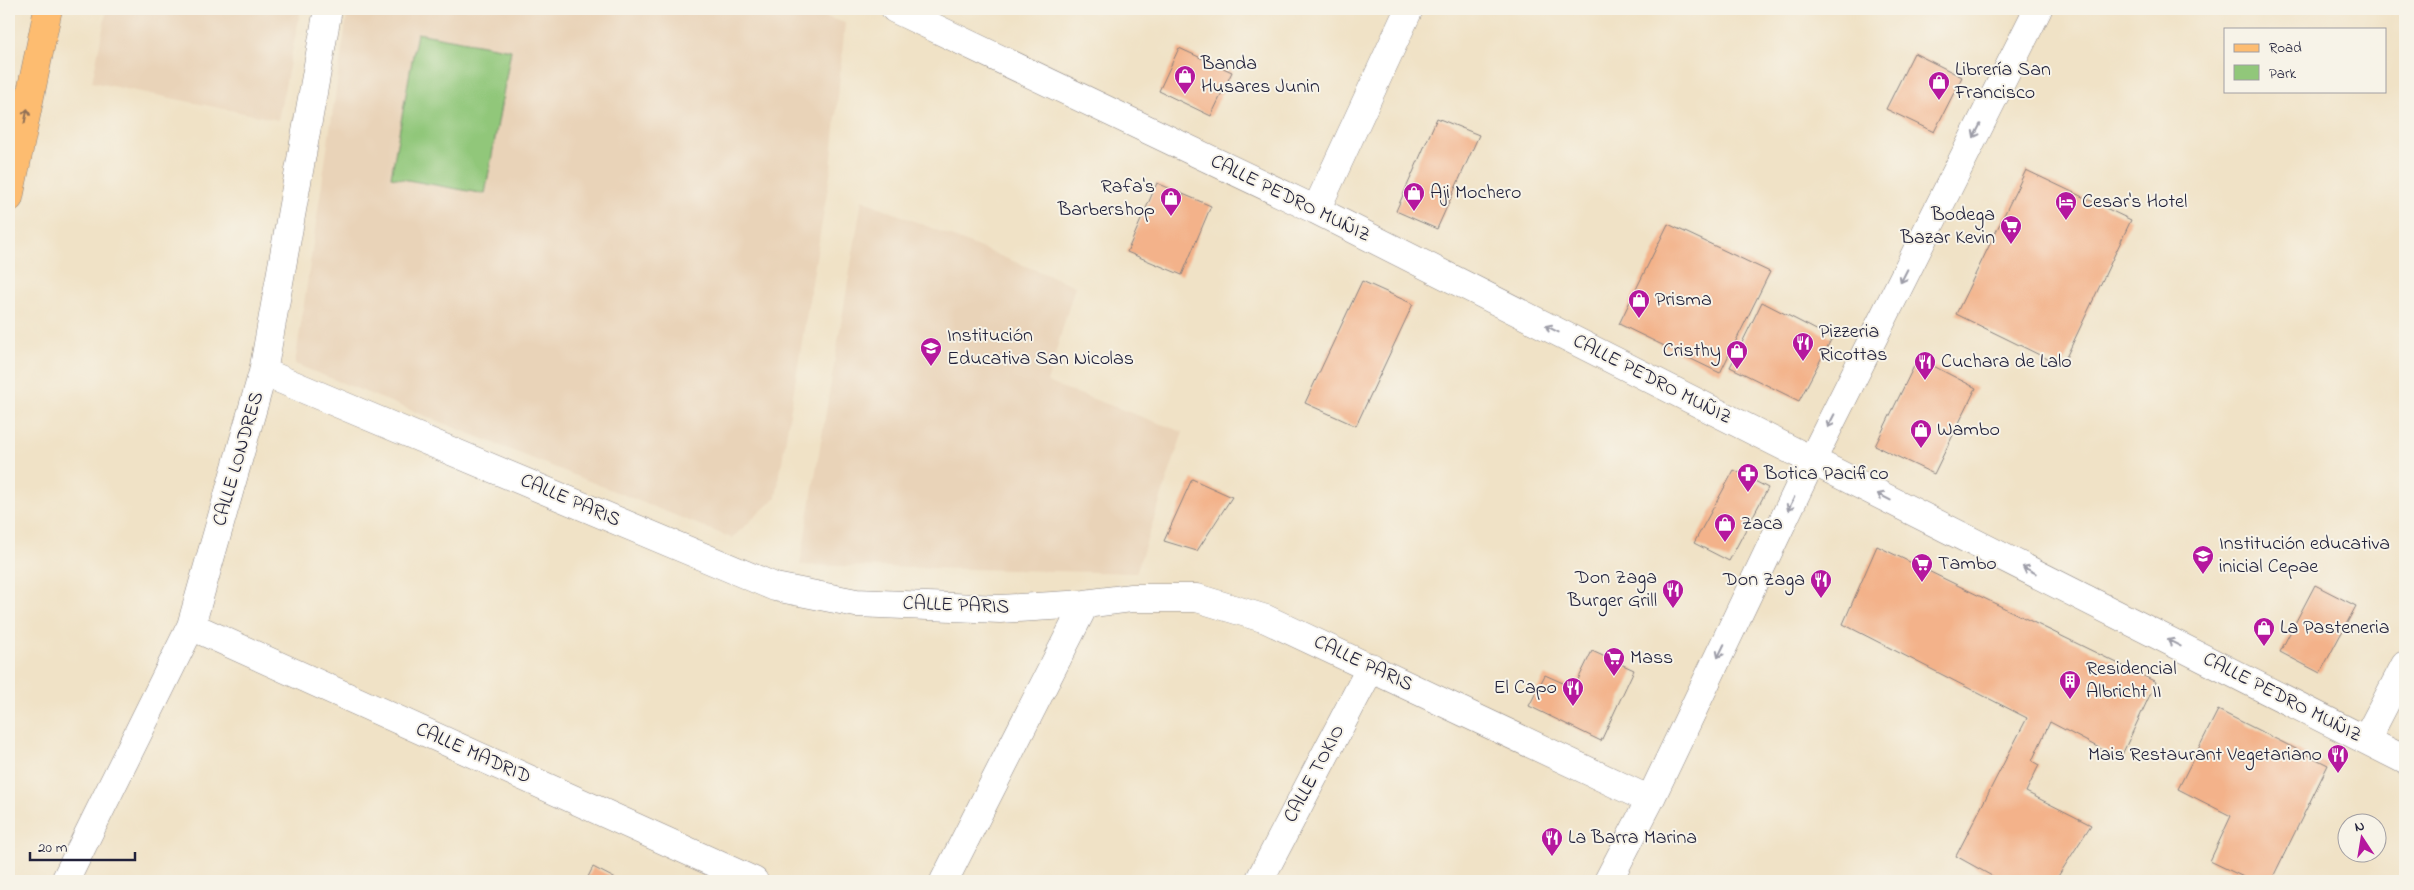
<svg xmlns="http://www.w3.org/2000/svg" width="2414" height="890" viewBox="0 0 2414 890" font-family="'Indie Flower',sans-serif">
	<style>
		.built { fill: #e9d3b8 }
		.green { fill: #91c77a; stroke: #5a745a }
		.building { fill: #f3b28a }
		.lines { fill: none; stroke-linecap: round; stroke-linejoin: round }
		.minor-casing { stroke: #898280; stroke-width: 29 }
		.major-casing { stroke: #898280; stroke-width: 29 }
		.minor { stroke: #fff; stroke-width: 28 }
		.major { stroke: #fdbc70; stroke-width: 28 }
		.oneway { stroke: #906f56 }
		.oneway2 { stroke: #9c9ca7 }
		.labels { text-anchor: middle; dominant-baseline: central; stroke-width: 4; stroke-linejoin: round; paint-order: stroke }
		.poi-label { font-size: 20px; fill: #22223b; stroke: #f7f3e8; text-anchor: start }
		.street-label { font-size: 20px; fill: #22223b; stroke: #f7f3e8 }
	</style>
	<rect width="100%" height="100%" fill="#f7f3e8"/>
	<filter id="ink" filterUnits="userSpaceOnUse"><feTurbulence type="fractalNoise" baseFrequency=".02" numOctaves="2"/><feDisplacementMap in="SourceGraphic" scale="10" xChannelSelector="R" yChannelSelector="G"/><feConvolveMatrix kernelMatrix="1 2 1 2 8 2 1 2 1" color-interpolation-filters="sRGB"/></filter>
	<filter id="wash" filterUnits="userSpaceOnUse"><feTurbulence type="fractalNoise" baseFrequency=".0096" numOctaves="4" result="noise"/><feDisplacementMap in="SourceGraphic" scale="20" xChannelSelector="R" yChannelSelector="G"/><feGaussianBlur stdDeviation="1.12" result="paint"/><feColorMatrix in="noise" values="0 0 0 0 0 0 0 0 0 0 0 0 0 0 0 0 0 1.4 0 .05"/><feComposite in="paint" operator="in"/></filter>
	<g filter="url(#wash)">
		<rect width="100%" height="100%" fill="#f0e2c6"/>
		<!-- built -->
		<path class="built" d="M 107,9 L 301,9 L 278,120 L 92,82 Z
			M 348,9 L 801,9 L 845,23 L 831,169 L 776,497 L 732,538 L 295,364 Z
			M 862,200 L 1075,286 L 1047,382 L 1183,432 L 1136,573 L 800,565 Z"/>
		<!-- green -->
		<path class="green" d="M 417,33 L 511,50 L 485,194 L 391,177 Z"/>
		<g id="blocks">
			<!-- building -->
			<path class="building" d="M 1179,48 L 1232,72 L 1211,116 L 1159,91 Z
				M 1914,53 L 1962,77 L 1934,132 L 1886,109 Z
				M 1437,118 L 1479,135 L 1437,229 L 1396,211 Z
				M 2026,170 L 2131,220 L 2062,366 L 1956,314 Z
				M 1157,183 L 1211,206 L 1182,275 L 1127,252 Z
				M 1668,224 L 1770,272 L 1720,373 L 1619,324 Z
				M 1362,281 L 1413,304 L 1356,426 L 1305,403 Z
				M 1762,302 L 1832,338 L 1799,401 L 1730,367 Z
				M 1918,358 L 1976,388 L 1934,474 L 1875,446 Z
				M 1734,470 L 1768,488 L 1729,561 L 1694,543 Z
				M 1192,479 L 1232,497 L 1197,551 L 1164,541 Z
				M 1877,546 L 2156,682 L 2120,759 L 2050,722 L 2032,761 L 2039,765 L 2026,792 L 2091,825 L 2055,881 L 2001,881 L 1956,856 L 2027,718 L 1843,624 Z
				M 2315,585 L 2356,606 L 2320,673 L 2280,652 Z
				M 1592,651 L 1634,670 L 1601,741 L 1529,706 L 1545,675 L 1574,688 Z
				M 2218,710 L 2328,765 L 2271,881 L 2252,881 L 2210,861 L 2231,816 L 2178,789 Z
				M 593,867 L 620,881 L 586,881 Z"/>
		</g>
	</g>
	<g filter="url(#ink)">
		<use href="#blocks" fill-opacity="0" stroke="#898280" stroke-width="1"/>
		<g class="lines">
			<!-- minor casing -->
			<g class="minor-casing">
				<path id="minor" d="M 895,9 L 1316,210 L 2405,760
					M 1316,210 L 1409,9
					M 263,372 L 775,587 L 856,603 L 1000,609 L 1085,604 L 1131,598 L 1197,598 L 1266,619 L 1650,800
					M 191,626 L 754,881
					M 2366,740 L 2405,665
					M 65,881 L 191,626 L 263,372 L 328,9
					M 944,881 L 1085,604
					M 1259,881 L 1371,667
					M 1608,881 L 1650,800 L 1812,460 L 2038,9"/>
			</g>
			<!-- major casing -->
			<g class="major-casing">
				<path id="major" d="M 9,198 L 48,9"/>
			</g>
			<!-- minor -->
			<use href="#minor" class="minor"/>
			<!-- major -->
			<use href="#major" class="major"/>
		</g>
		<!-- one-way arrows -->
		<defs><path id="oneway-shaft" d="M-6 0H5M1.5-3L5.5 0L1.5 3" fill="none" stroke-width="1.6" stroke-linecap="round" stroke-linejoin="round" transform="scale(1.25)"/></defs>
		<use class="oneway" href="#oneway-shaft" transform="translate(26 116) rotate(-78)"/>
		<g class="oneway2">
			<use href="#oneway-shaft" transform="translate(1977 131) rotate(117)"/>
			<use href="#oneway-shaft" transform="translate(1904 276) rotate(117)"/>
			<use href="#oneway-shaft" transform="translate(1552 329) rotate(-153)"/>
			<use href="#oneway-shaft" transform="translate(1831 421) rotate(117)"/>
			<use href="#oneway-shaft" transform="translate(1884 497) rotate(-153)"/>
			<use href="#oneway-shaft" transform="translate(1791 504) rotate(116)"/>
			<use href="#oneway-shaft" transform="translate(2029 570) rotate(-153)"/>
			<use href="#oneway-shaft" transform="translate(2174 643) rotate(-153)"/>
			<use href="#oneway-shaft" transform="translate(1721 651) rotate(116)"/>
		</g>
	</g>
	<!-- icons -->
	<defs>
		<g id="shop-pin" transform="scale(1.125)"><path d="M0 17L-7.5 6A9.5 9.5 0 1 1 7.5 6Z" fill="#b5179e" stroke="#f7f3e8"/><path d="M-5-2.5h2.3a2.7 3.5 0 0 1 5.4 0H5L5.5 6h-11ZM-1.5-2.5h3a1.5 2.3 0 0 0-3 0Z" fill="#fff"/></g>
		<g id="hotel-pin" transform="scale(1.125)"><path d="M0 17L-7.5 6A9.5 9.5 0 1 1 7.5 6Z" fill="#b5179e" stroke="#f7f3e8"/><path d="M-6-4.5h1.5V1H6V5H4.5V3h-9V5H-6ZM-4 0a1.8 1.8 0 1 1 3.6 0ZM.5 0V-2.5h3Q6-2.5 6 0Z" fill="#fff"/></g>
		<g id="supermarket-pin" transform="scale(1.125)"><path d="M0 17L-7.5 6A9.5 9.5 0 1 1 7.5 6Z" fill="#b5179e" stroke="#f7f3e8"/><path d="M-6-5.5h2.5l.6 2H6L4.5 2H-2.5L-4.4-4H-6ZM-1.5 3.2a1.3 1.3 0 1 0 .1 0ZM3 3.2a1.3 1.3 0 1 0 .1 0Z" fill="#fff"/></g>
		<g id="restaurant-pin" transform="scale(1.125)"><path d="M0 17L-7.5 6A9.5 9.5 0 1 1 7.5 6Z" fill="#b5179e" stroke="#f7f3e8"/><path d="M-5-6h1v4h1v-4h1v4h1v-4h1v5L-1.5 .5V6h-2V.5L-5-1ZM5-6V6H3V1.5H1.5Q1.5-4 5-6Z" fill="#fff"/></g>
		<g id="school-pin" transform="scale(1.125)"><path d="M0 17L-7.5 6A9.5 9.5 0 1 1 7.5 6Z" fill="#b5179e" stroke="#f7f3e8"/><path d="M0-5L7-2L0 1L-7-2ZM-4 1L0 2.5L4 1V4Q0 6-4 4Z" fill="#fff"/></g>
		<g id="pharmacy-pin" transform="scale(1.125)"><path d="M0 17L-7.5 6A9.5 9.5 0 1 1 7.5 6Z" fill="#b5179e" stroke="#f7f3e8"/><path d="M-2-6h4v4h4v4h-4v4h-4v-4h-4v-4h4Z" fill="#fff"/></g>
		<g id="building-pin" transform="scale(1.125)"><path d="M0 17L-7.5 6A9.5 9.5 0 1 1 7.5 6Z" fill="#b5179e" stroke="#f7f3e8"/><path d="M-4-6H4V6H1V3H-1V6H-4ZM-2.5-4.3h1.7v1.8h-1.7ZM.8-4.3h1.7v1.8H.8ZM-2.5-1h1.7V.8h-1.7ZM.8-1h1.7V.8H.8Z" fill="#fff"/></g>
	</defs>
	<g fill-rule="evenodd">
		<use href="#shop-pin" x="1185" y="76"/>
		<use href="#shop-pin" x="1939" y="82"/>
		<use href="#shop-pin" x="1414" y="193"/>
		<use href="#shop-pin" x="1171" y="198"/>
		<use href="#hotel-pin" x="2066" y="202"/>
		<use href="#supermarket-pin" x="2011" y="226"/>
		<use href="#shop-pin" x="1639" y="300"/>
		<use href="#restaurant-pin" x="1803" y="343"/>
		<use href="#school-pin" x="931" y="348"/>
		<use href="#shop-pin" x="1737" y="351"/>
		<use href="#restaurant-pin" x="1925" y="362"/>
		<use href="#shop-pin" x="1921" y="430"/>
		<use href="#pharmacy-pin" x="1748" y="474"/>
		<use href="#shop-pin" x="1725" y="524"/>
		<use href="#school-pin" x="2203" y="556"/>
		<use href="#supermarket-pin" x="1922" y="564"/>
		<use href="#restaurant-pin" x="1821" y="580"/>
		<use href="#restaurant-pin" x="1673" y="590"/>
		<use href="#shop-pin" x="2264" y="628"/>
		<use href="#supermarket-pin" x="1614" y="658"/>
		<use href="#building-pin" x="2070" y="681"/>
		<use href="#restaurant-pin" x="1573" y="688"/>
		<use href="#restaurant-pin" x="2338" y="755"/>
		<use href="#restaurant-pin" x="1552" y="838"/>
	</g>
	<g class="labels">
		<!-- poi labels -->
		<g class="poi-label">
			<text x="1201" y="64">Banda<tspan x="1201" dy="23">Husares Junin</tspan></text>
			<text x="1955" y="70">Librería San<tspan x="1955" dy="23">Francisco</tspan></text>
			<text x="1155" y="187" text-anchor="end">Rafa's<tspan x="1155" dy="23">Barbershop</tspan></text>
			<text x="1430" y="193">Aji Mochero</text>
			<text x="2082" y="202">Cesar's Hotel</text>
			<text x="1995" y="215" text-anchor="end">Bodega<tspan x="1995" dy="23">Bazar Kevin</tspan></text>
			<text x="1655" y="300">Prisma</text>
			<text x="1819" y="332">Pizzeria<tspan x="1819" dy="23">Ricottas</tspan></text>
			<text x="947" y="336">Institución<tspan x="947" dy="23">Educativa San Nicolas</tspan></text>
			<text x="1721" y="351" text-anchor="end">Cristhy</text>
			<text x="1941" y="362">Cuchara de Lalo</text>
			<text x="1937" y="430">Wambo</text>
			<text x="1764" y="474">Botica Pacifico</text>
			<text x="1741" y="524">Zaca</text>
			<text x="2219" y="544">Institución educativa<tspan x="2219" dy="23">inicial Cepae</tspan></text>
			<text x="1938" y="564">Tambo</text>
			<text x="1657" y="578" text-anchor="end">Don Zaga<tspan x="1657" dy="23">Burger Grill</tspan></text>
			<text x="1805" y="580" text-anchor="end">Don Zaga</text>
			<text x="2280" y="628">La Pasteneria</text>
			<text x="1630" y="658">Mass</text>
			<text x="2086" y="669">Residencial<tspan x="2086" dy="23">Albricht II</tspan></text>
			<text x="1557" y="688" text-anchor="end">El Capo</text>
			<text x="2322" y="755" text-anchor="end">Mais Restaurant Vegetariano</text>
			<text x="1568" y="838">La Barra Marina</text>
		</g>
		<!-- street labels -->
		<g class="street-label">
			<text transform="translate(1290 199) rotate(26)">CALLE PEDRO MUÑIZ</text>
			<text transform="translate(1652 380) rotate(27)">CALLE PEDRO MUÑIZ</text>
			<text transform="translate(239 459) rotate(-74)">CALLE LONDRES</text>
			<text transform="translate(570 501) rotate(23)">CALLE PARIS</text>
			<text transform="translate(956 606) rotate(2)">CALLE PARIS</text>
			<text transform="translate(1363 664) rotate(25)">CALLE PARIS</text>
			<text transform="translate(2282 698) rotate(27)">CALLE PEDRO MUÑIZ</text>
			<text transform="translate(473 754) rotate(24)">CALLE MADRID</text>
			<text transform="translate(1315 774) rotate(-62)">CALLE TOKIO</text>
		</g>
	</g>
	<!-- margin -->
	<rect width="2414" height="890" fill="none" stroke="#f7f3e8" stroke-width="30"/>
	<!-- legend -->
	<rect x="2224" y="28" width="162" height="65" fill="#f7f3e8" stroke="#a29fa3"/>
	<rect x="2234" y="44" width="25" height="8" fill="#fdbc70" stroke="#a29fa3"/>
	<text x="2269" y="52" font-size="15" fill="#22223b">Road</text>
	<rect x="2234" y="65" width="25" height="15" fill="#91c77a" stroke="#a29fa3"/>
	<text x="2269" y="78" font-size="15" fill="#22223b">Park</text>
	<!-- north arrow -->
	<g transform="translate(2362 838) rotate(348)"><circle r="24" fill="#f7f3e8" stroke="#a29fa3"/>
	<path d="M0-4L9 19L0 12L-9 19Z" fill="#b5179e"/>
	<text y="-8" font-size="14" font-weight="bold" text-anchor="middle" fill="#22223b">N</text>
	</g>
	<!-- scale -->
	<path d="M30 852v8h105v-8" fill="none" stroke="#22223b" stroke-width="2.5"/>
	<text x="38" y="852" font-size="15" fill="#22223b" stroke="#f7f3e8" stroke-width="4" paint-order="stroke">20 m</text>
</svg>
